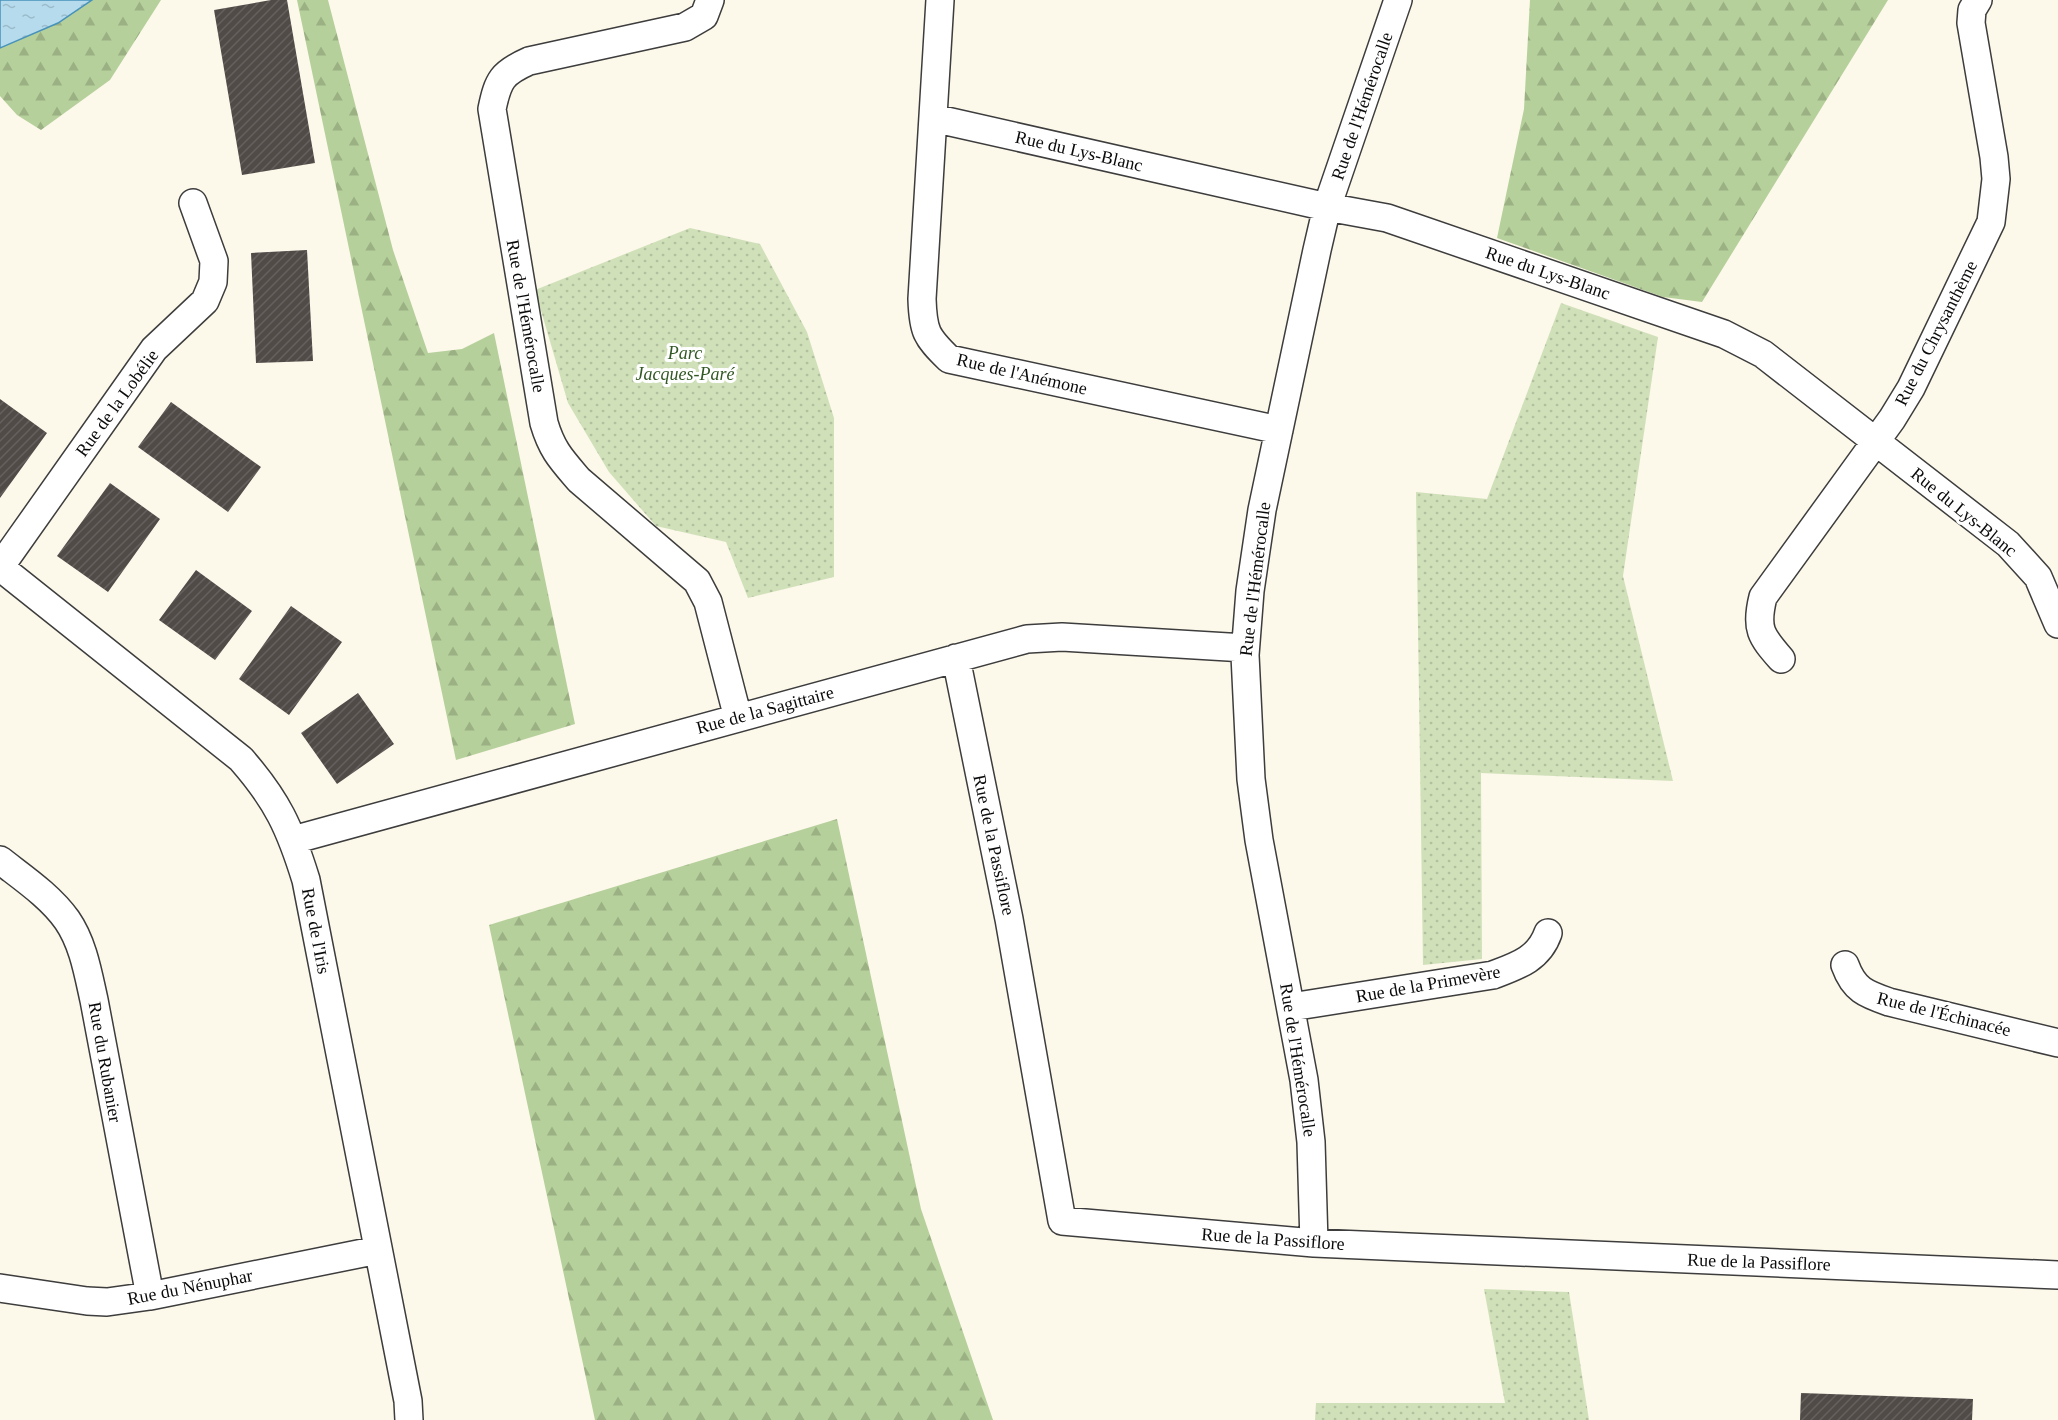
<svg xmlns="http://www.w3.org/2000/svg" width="2058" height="1420" viewBox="0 0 2058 1420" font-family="Georgia,serif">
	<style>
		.green { fill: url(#green-dots) }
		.forest { fill: url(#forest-firs) }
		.water { fill: url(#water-ripples); stroke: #4792ba; stroke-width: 1.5 }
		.building { fill: url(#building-hatch) }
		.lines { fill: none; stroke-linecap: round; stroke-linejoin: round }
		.minor-casing { stroke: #3d3d3d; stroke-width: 30 }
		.minor { stroke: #fff; stroke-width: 27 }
		.labels { text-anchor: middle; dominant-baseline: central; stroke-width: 6; stroke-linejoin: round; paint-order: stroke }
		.street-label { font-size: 18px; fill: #0a0a0a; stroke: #fff }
		.park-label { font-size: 18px; font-style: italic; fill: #325824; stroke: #fff }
	</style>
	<defs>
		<pattern id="green-dots" width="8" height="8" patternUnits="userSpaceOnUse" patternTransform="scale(1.5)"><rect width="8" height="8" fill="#d0e1b9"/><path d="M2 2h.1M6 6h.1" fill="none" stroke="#b1c09e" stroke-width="1.8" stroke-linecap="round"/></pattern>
		<pattern id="forest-firs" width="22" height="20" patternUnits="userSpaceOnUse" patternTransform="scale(1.5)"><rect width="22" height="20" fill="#b6d09b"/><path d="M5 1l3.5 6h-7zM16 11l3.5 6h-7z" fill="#9bb184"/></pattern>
		<pattern id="water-ripples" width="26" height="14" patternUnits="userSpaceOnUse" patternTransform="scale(1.5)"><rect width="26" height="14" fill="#b6dbed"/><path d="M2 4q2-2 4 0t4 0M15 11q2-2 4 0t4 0" fill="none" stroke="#9bbbca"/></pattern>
		<pattern id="building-hatch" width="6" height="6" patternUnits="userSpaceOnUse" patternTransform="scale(1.5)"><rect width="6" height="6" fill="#514b48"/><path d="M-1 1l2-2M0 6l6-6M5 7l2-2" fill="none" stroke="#65605e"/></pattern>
	</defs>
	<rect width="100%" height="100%" fill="#fcf8ea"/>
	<!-- green -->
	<path class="green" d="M 690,228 L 760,244 L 807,332 L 834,418 L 834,577 L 748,598 L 726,542 L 656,526 L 609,472 L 568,403 L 535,290 Z
		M 1561,303 L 1658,337 L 1623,576 L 1673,781 L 1481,773 L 1482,959 L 1423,965 L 1416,492 L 1487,499 Z
		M 1484,1289 L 1569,1292 L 1589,1420 L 1315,1420 L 1316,1403 L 1505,1403 Z"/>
	<!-- forest -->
	<path class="forest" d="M 92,0 L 161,0 L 110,80 L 41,130 L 17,115 L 0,96 L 0,48 L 58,23 Z
		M 297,0 L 328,0 L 393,250 L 428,353 L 462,349 L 494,333 L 575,724 L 456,760 Z
		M 1530,0 L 1888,0 L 1702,302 L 1663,297 L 1497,238 L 1524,109 Z
		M 837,819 L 921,1209 L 993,1420 L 595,1420 L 489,925 Z"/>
	<!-- water -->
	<path class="water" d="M 0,0 L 92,0 L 58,23 L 0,48 Z"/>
	<!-- building -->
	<path class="building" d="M 271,0 L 287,0 L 315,163 L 242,175 L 214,10 Z
		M 307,250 L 313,361 L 256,363 L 251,253 Z
		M 0,399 L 47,433 L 0,498 Z
		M 171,402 L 261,467 L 228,512 L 138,447 Z
		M 110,483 L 160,519 L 108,592 L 57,556 Z
		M 196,570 L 252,611 L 215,660 L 159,620 Z
		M 291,606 L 342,642 L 289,715 L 239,679 Z
		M 358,693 L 394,744 L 337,784 L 301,733 Z
		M 1801,1393 L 1973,1399 L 1972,1420 L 1800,1420 Z"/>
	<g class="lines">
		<!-- minor casing -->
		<g class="minor-casing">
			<path id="minor" d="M 710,0 L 704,16 L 685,27 L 529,61 C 502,73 498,80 492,109 L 544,423 C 552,450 561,459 579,480 L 697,581 L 708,602 L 738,718
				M 940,0 L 922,299 C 923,331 926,337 949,359 L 1279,430
				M 933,118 L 1327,207 L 1387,218 L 1724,334 L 1763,354 L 2008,544 L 2038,577 L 2058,624
				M 193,203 L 214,261 L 213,282 L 205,301 L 154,349 L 0,567 L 241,759 C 277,800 290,828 306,880 L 408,1401 L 409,1420
				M 956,658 L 1009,919 L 1062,1221 L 1314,1243 L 2058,1275
				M 1781,659 C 1761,636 1755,629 1763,597 L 1892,419 L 1911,388 L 1991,222 L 1996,179 L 1994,157 L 1971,23 L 1972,10 L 1978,0
				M 293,840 L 1027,639 L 1062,637 L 1245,648
				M 0,860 C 23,878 50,896 67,920 C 83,943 88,973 94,1000 L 150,1296
				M 1845,965 C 1854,990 1866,994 1889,1002 L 2058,1043
				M 1291,1007 L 1493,975 C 1517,966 1539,959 1548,933
				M 1314,1243 L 1311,1142 L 1304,1080 L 1259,840 L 1251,779 L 1245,655 L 1250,591 L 1262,510 L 1317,250 L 1327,207 L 1398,0
				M 0,1288 L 87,1301 L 107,1302 L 150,1296 L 378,1250"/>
		</g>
		<!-- minor -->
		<use href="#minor" class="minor"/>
	</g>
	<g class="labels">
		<!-- street labels -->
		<g class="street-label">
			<text transform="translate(1362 106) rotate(-71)">Rue de l'Hémérocalle</text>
			<text transform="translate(1079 151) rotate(13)">Rue du Lys-Blanc</text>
			<text transform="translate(1548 273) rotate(19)">Rue du Lys-Blanc</text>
			<text transform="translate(526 316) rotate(80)">Rue de l'Hémérocalle</text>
			<text transform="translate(1936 333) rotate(-63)">Rue du Chrysanthème</text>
			<text transform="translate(1022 374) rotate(13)">Rue de l'Anémone</text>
			<text transform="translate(117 403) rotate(-54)">Rue de la Lobélie</text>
			<text transform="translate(1964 512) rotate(39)">Rue du Lys-Blanc</text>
			<text transform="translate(1255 579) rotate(-83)">Rue de l'Hémérocalle</text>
			<text transform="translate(765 710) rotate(-15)">Rue de la Sagittaire</text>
			<text transform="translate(994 845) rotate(78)">Rue de la Passiflore</text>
			<text transform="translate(316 931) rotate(79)">Rue de l'Iris</text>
			<text transform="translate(1428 984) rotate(-10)">Rue de la Primevère</text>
			<text transform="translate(1944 1014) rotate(14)">Rue de l'Échinacée</text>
			<text transform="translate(1298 1060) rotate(81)">Rue de l'Hémérocalle</text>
			<text transform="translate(105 1062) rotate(80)">Rue du Rubanier</text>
			<text transform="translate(1273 1239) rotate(4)">Rue de la Passiflore</text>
			<text transform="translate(1759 1262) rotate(2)">Rue de la Passiflore</text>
			<text transform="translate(190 1287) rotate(-11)">Rue du Nénuphar</text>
		</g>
		<!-- park labels -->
		<g class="park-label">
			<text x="685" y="353">Parc<tspan x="685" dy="21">Jacques-Paré</tspan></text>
		</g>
	</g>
</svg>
